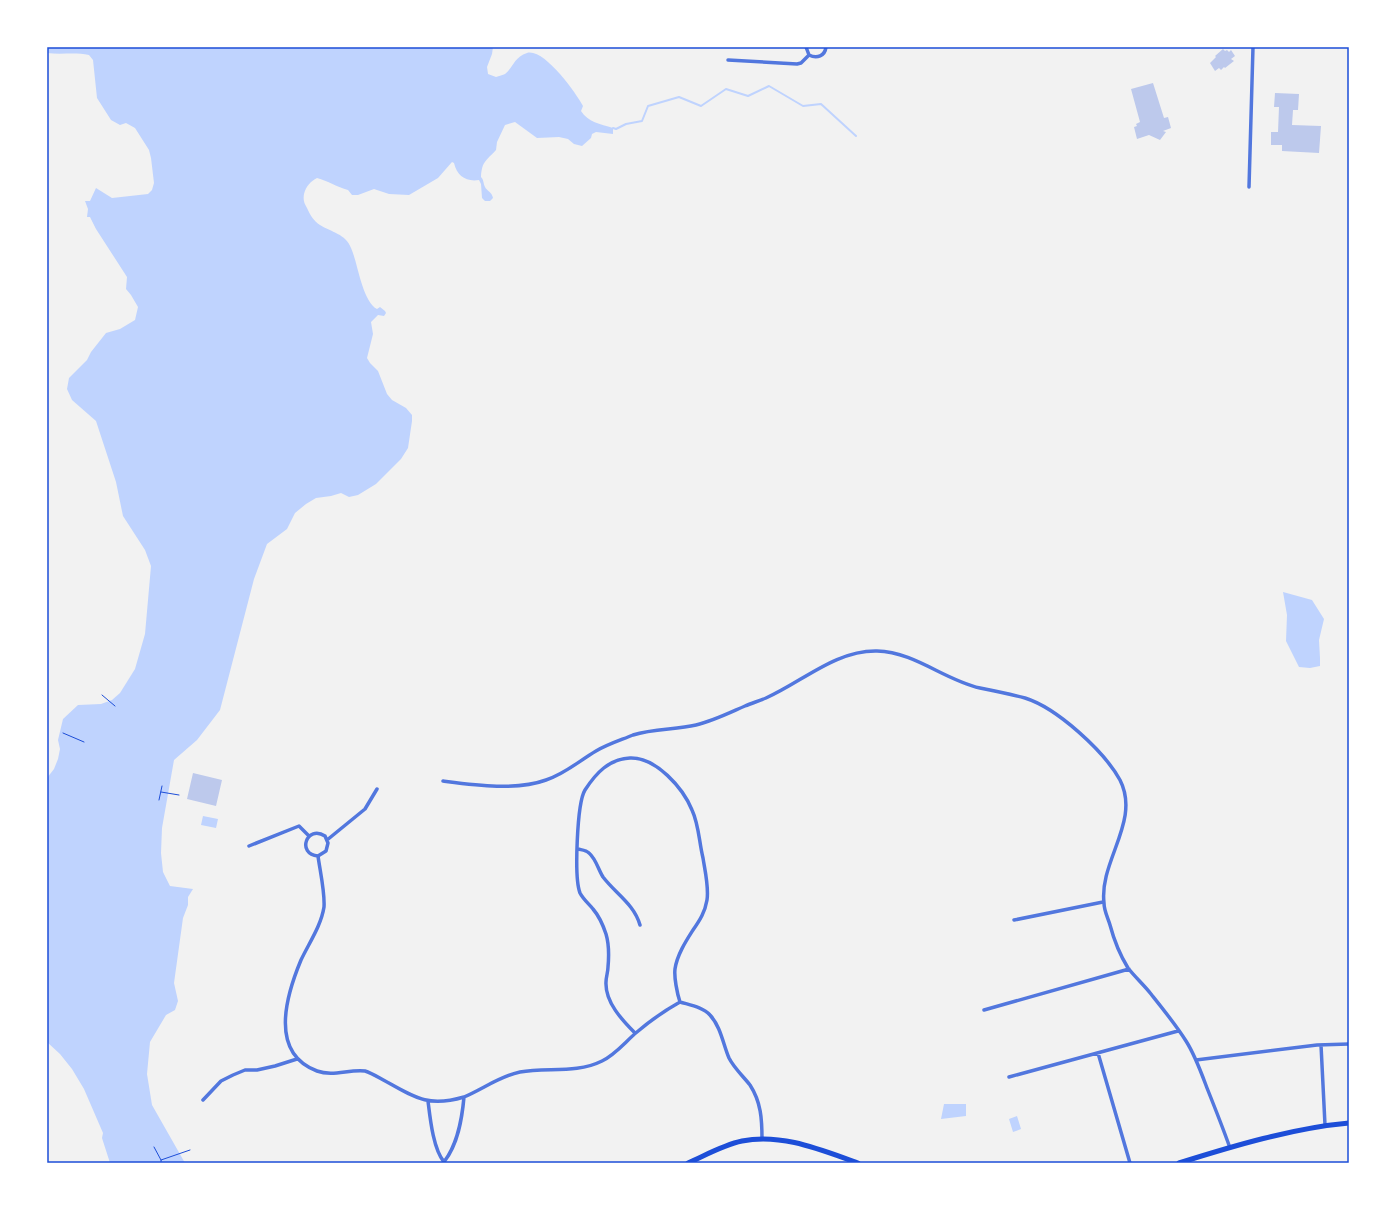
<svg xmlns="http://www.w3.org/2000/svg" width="1396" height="1210" viewBox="0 0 1396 1210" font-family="'Space Grotesk',sans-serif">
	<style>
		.water { fill: #bfd3fe }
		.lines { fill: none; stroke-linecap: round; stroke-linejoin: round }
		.stream { stroke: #bfd3fe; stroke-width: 2 }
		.building { fill: #bdc9ec }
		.path { stroke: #1d4ed8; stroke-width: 1 }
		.minor { stroke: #5277de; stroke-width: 3.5 }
		.secondary { stroke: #1d4ed8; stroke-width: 5 }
		.neatline { fill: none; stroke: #1d4ed8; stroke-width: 1.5 }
	</style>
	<rect width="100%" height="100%" fill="#f2f2f2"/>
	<!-- water -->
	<path class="water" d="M 47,47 L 493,47 L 492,54 L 487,67 L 488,74 L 496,77 C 499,76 503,75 505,74 C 513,68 514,57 527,53 C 544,48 576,93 583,106 L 581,111 C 588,122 600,124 613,128 L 613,134 L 596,132 L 592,134 L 591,138 L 582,146 L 574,144 L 568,139 L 559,137 L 537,138 L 515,122 L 505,125 L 497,142 L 496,150 C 486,161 482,161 481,177 C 484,180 483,183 485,187 C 487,191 492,192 493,198 L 490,201 L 485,201 L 482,198 L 481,184 L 479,180 C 466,182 457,176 454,163 L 452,162 L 438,178 L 409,195 L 389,194 L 374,189 L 358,195 L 352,195 L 348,190 C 337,187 328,181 317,178 C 311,181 306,186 304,194 C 303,200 304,203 307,208 C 310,215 314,221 320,225 C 331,232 346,234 351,248 C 358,263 362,301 377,309 L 380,307 L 385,311 L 386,313 L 384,316 L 378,315 L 371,322 L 373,334 L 367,358 L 370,363 L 378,371 L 387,394 L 392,400 L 406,408 L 412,415 L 412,421 L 408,448 L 401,459 L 376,484 L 358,495 L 349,497 L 341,493 L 331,496 L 316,498 L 306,504 L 295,513 L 287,529 L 267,544 L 254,579 L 220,710 L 197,740 L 174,760 L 162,828 L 161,853 L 163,872 L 170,886 L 193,889 L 188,897 L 188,905 L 183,918 L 174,983 L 178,1001 L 175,1010 L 166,1015 L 150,1042 L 147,1074 L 152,1105 L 185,1163 L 110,1163 L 102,1138 L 103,1133 L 84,1089 L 72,1069 L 60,1054 L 47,1042 L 47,778 L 54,769 L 58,759 L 60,749 L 58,740 L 63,719 L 78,705 L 101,704 L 112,700 L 120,693 L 135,669 L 145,634 L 151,566 L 145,550 L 123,516 L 116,482 L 96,421 L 72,400 L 67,389 L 69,378 L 87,360 L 91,352 L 106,333 L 120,329 L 135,320 L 138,307 L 131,295 L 126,289 L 127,277 L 96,229 L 90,217 L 87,217 L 88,209 L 85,201 L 90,201 L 96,188 L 112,198 L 148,194 L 152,190 L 154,183 L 151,158 L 149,150 L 135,128 L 126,123 L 120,125 L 111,120 L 97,98 L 93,60 L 89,55 C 75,52 61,55 47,53 Z
		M 1283,592 L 1312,600 L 1324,619 L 1319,640 L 1320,658 L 1320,666 L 1310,668 L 1299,667 L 1286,641 L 1287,615 Z
		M 203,816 L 218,819 L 216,828 L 201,825 Z
		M 944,1104 L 966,1104 L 966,1116 L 941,1119 Z
		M 1017,1116 L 1021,1129 L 1013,1132 L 1009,1119 Z"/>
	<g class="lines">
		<!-- stream -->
		<path class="stream" d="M 613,128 L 616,129 L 626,124 L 642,121 L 648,106 L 679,97 L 701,106 L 726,89 L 748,96 L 769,86 L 803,106 L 821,104 L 856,136"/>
	</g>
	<!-- building -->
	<path class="building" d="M 1223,49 L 1225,51 L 1227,50 L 1229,52 L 1231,50 L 1235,56 L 1231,59 L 1234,61 L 1225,68 L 1224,67 L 1221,70 L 1219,68 L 1215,71 L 1210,63 L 1216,57 L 1215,56 Z
		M 1153,83 L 1164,118 L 1168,117 L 1171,128 L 1163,131 L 1166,132 L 1160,140 L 1149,135 L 1137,139 L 1134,127 L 1137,126 L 1136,124 L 1140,122 L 1131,89 Z
		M 1275,93 L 1299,94 L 1298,110 L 1293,110 L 1292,125 L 1321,126 L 1319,153 L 1282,151 L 1282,145 L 1271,145 L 1271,132 L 1278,132 L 1279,107 L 1274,107 Z
		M 193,773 L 222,780 L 216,806 L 187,799 Z"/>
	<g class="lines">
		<!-- path -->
		<path class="path" d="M 102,695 L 115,706
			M 63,733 L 84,742
			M 161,792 L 179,795
			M 159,800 L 162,786
			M 154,1147 L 161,1160
			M 161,1163 L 161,1160 L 190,1150"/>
		<!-- minor -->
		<path class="minor" d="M 806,47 L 809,55 C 817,59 825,56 826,47
			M 728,60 L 797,64 L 801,63 L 809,55
			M 1249,187 L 1253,47
			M 443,781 C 474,785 516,791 546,780 C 565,774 579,761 596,751 C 608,744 621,740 633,735 C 654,728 675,730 696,725 C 713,721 729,713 745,706 C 752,703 759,701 766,698 C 802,682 836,650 877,651 C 915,652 944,680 980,688 C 995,691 1010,694 1025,698 C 1057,708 1104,751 1120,780 C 1141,821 1099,861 1104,903 C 1104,911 1108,918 1110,925 C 1114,940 1120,955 1128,968 C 1135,977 1144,985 1151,994 C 1163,1009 1176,1025 1186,1041 C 1195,1055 1201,1072 1207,1088 C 1215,1108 1223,1128 1230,1148
			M 327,840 L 365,809 L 377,789
			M 249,846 L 299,826 L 309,836
			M 578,849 C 582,850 586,850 589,853 C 596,859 598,869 603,877 C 616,894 634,904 640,925
			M 318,856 C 296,854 307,824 325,836 L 328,843 L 326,851 L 318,856 C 320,871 325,892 324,907 C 321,926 309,943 301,960 C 286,996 269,1053 317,1071 C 333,1077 349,1069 365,1071 C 372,1073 381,1079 387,1082 C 417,1099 430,1107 464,1097
			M 1014,920 L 1103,902
			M 984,1010 L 1129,969
			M 635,1033 C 622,1020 605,1002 606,982 C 606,977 608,972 608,967 C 609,956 609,944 606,934 C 603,925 599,916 593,909 C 589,904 583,899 580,893 C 574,878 577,803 585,790 C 596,773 609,759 630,758 C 656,757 683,788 692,810 C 699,825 699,842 703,858 C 705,871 709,887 707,900 C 705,912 700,920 693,930 C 686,941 677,955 675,969 C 674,977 677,993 680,1002
			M 1321,1045 L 1325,1125
			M 1098,1053 L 1130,1163
			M 1196,1060 L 1317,1045 L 1349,1044
			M 1009,1077 L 1178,1031
			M 203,1100 L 221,1081 L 233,1075 L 245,1070 L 257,1070 L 275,1066 L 297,1059
			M 428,1101 C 430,1117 433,1149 444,1162 C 458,1144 462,1119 464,1097 C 483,1089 500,1076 520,1072 C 547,1067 576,1074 602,1061 C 616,1054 625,1042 637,1032 C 651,1020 664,1011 680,1002 C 690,1005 703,1007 710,1015 C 721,1027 723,1044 729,1058 C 734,1068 743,1076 750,1085 C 761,1102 762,1119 762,1139"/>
		<!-- secondary -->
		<path class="secondary" d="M 688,1163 C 706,1155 723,1145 742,1141 C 782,1133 821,1150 858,1163
			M 1179,1163 C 1233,1146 1293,1128 1349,1123"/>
	</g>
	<!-- border -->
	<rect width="1396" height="1210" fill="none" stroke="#ffffff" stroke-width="96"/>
	<rect x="48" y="48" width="1300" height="1114" class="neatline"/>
</svg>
